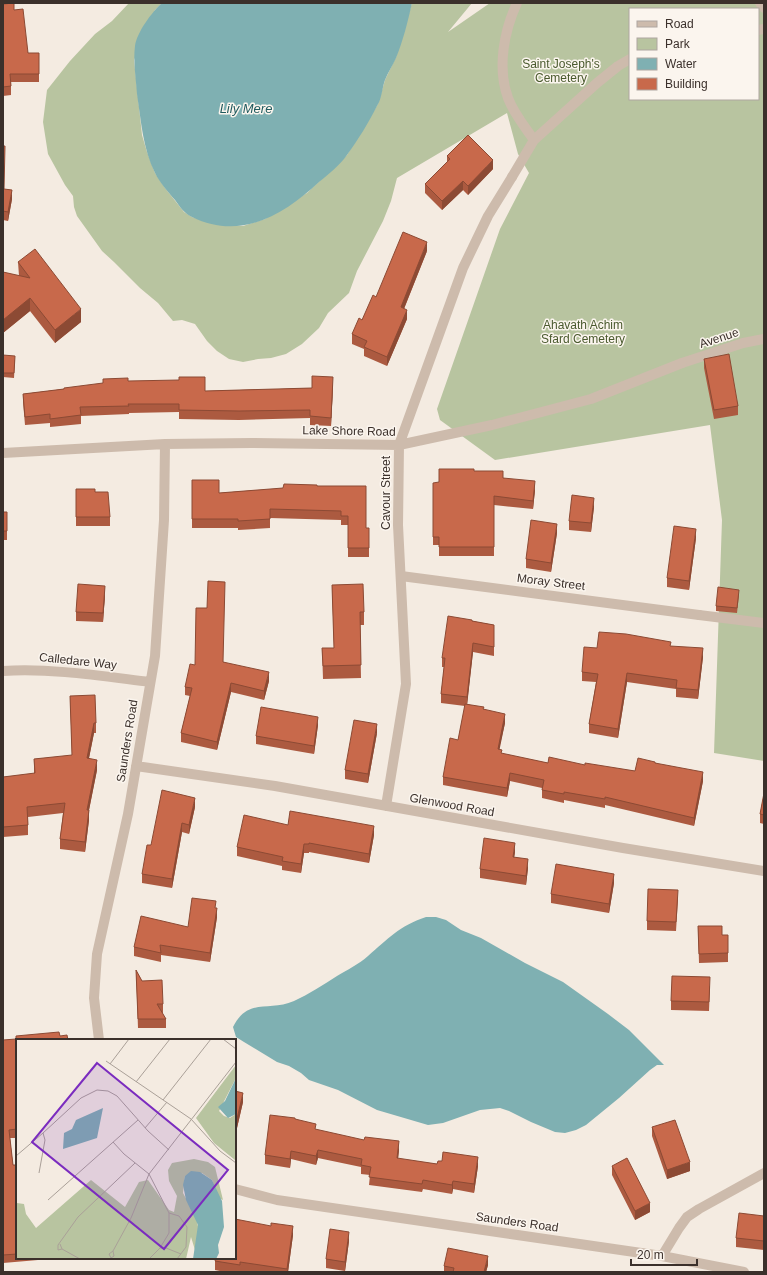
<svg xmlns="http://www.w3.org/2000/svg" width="767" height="1275" viewBox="0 0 767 1275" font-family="Helvetica,sans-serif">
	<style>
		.green { fill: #b8c4a0; fill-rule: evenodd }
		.water { fill: #7fb0b2 }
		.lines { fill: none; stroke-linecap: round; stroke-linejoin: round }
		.service { stroke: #cdbbac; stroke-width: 10 }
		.minor { stroke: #cdbbac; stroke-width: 10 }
		.wall { fill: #ac5a40 }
		.shaded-wall { fill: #8c4a34 }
		.building { fill: #c8694b; stroke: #8c4a34 }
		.labels { text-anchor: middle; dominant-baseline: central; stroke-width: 3; stroke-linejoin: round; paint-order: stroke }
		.park-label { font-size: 12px; fill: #4a5a2e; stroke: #fbf5ee }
		.street-label { font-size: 12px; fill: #3b302b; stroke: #fbf5ee }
		.water-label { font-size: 13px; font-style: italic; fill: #1f5a5e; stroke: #fbf5ee }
		.inset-road { fill: none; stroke: #aaa098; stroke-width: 1 }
		.view { fill: #7b2cbf; fill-opacity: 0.15; stroke: #7b2cbf; stroke-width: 2 }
		.inset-edge { fill: none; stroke: #3b302b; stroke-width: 2 }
	</style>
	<rect width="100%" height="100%" fill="#f4ebe1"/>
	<!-- green -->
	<path class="green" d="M 129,3 L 162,3 L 155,10 L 134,60 L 142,135 L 147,152 L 155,173 L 165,188 L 184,212 L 192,217 L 211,223 L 243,226 L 265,219 L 307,193 L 347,155 L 378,104 L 385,80 L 396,57 L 412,3 L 472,3 L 448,32 L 490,3 L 764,3 L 764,761 L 714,753 L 722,520 L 710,425 L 495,460 L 440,420 L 437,409 L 500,229 L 529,173 L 518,154 L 507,113 L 397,178 L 391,201 L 383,221 L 357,271 L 349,293 L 328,313 L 319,328 L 302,344 L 286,354 L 271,358 L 258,359 L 243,362 L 229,359 L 217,351 L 207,341 L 195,324 L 182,320 L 173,321 L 158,303 L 140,288 L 114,262 L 102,251 L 77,216 L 74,207 L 73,196 L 65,185 L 48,154 L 43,122 L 47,90 L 70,61 L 95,34 L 112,21 ZM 630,9 L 758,9 L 758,99 L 630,99 Z"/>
	<!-- water -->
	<path class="water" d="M 162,3 L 412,3 C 408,21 403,41 396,58 C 393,65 388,72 385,80 C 382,88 382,98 377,106 C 369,122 358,140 347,155 C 340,165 329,174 319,182 C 284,215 240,241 192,217 C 184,213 180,207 175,200 C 168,192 160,183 155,173 C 143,149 141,121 137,94 C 136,79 133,62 135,46 C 137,32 152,12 162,3 Z
		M 426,917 L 436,917 L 446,920 L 461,930 L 481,938 L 525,963 L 563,982 L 608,1014 L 629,1030 L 664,1065 L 657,1065 L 650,1070 L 619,1098 L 586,1125 L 576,1130 L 565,1133 L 555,1132 L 531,1122 L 509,1111 L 500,1108 L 480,1110 L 443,1123 L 428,1125 L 377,1110 L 338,1090 L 309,1080 L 301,1073 L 289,1066 L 277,1062 L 244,1042 L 236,1037 L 233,1027 C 248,997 269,1012 294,1001 C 309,994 323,985 337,976 C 347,970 359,964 368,956 C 388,939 399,926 426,917 Z"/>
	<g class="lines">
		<!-- service -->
		<path class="service" d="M 517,3 C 504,31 497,68 508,98 C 514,114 525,127 534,140
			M 760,3 L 764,8
			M 758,30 L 764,29
			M 512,177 L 534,140 L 597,83 L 618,66 L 630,59
			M 682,363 L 743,343 L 764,339
			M 699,615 L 764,623"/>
		<!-- minor -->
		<path class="minor" d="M 3,453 L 165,444 L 251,443 L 399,445 L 492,425 L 591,399 L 682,363
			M 401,576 L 699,615
			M 3,671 C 52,668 101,676 150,682
			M 136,766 L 275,786 L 623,848 L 764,871
			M 386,806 L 406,684 L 398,525 L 399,445 L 463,268 L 488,216 L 512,177
			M 99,1040 L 94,998 L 97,954 L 128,814 L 155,656 L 164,520 L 165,444
			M 235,1189 L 277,1200 L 662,1256 L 679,1228 L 687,1217 L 699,1209 L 764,1173
			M 662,1256 L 744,1272"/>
	</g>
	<!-- wall -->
	<path class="wall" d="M 3,4 L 14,10 L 28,53 L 39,53 L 39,82 L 11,82 L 11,95 L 3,96 Z
		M 3,146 L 4,189 L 12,199 L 8,221 L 3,220 Z
		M 447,156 L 493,169 L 468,195 L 463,190 L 442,210 L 425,193 L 425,184 L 447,162 Z
		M 427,251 L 404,309 L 407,319 L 387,366 L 364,356 L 364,349 L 352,344 L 352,334 L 362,320 L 376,297 Z
		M 18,262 L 81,322 L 55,343 L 30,311 L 3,333 L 3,272 L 19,276 Z
		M 3,355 L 15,360 L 14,378 L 3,377 Z
		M 704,359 L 738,406 L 738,415 L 714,419 L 704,368 Z
		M 128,381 L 205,391 L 312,388 L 333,386 L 331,426 L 310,425 L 310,418 L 239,420 L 179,419 L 179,412 L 129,413 L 129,414 L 81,416 L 81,424 L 50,427 L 50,423 L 25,425 L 23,402 L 23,394 L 64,389 Z
		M 474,471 L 503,478 L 535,490 L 533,509 L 494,505 L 494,556 L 439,556 L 439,545 L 433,545 L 433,537 L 439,482 Z
		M 192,480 L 219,493 L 317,486 L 366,528 L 369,528 L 369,557 L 348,557 L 348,525 L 341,525 L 341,520 L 270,518 L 270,528 L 238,530 L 238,528 L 192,528 Z
		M 76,489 L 95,492 L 110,517 L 110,526 L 76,526 Z
		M 594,507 L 591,532 L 569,530 L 569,521 Z
		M 3,512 L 7,512 L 7,540 L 3,540 Z
		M 557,533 L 551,572 L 526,568 L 526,559 Z
		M 696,538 L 689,590 L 667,587 L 667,578 Z
		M 332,585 L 364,612 L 364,625 L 360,625 L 361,678 L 323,679 L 322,648 L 334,648 Z
		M 105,595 L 103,622 L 76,621 L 76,612 Z
		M 739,595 L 737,613 L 716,611 L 716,606 Z
		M 207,608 L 223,662 L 269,681 L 264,700 L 231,692 L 217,750 L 181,742 L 181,733 L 190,696 L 185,695 L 185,687 L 195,665 Z
		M 472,621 L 494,625 L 494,656 L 473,652 L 467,704 L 484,709 L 505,723 L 499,749 L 502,754 L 548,763 L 585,765 L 635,771 L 655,763 L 703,781 L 694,826 L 605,805 L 605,808 L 564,800 L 564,803 L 542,798 L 542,788 L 510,781 L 507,797 L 443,785 L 443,777 L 458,740 L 465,706 L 441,703 L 441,694 L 444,667 L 442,667 L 442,658 Z
		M 671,646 L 703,657 L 698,699 L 676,697 L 676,689 L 627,682 L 618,738 L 589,733 L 589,724 L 596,682 L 582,681 L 582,672 L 597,648 Z
		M 70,696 L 96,723 L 96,733 L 94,733 L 89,758 L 97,770 L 89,810 L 89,820 L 85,852 L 60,849 L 60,839 L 63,813 L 28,817 L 28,835 L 3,837 L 3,777 L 34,774 L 34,759 L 72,756 Z
		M 318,725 L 314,754 L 256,744 L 256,736 Z
		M 377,733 L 368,783 L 345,779 L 345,770 Z
		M 764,793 L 764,824 L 760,823 L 760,814 Z
		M 195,807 L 189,834 L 182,832 L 172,888 L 142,883 L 142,874 L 151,845 Z
		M 288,825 L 374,835 L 369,863 L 309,852 L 309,853 L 304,853 L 301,873 L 282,870 L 282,866 L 237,856 L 237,847 Z
		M 515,852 L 514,857 L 528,868 L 526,885 L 480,878 L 480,869 Z
		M 614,883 L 609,913 L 551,903 L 551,894 Z
		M 678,899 L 676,931 L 647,930 L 647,921 Z
		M 216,908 L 217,917 L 210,962 L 161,955 L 161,962 L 134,956 L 134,947 L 188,927 Z
		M 698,926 L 722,935 L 728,935 L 728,962 L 699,963 Z
		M 136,970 L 142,981 L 163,1004 L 163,1013 L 162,1013 L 166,1019 L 166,1028 L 138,1028 Z
		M 710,986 L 709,1011 L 671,1010 L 671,1001 Z
		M 3,1040 L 17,1040 L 17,1138 L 10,1138 L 13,1165 L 17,1183 L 17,1258 L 38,1258 L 38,1260 L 3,1263 Z
		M 235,1091 L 243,1102 L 237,1128 L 235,1127 Z
		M 295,1120 L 316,1130 L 399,1150 L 398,1159 L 437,1164 L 478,1166 L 474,1193 L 453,1189 L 452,1194 L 423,1189 L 422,1192 L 369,1185 L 370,1175 L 361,1174 L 361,1167 L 318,1158 L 316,1165 L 291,1159 L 290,1168 L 265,1164 L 265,1155 Z
		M 652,1127 L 690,1171 L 667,1179 L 652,1136 Z
		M 612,1166 L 650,1212 L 635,1220 L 612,1175 Z
		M 764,1216 L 764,1250 L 736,1247 L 736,1238 Z
		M 293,1235 L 288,1272 L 246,1272 L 240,1271 L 240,1272 L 225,1272 L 215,1270 L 215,1261 Z
		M 349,1241 L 345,1271 L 326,1268 L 326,1259 Z
		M 488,1265 L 486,1272 L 444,1272 L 444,1266 Z"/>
	<!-- shaded-wall -->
	<path class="shaded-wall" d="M 493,160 L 493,169 L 468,195 L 468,186 Z
		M 463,181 L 463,190 L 442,210 L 442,201 Z
		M 12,190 L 12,199 L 8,221 L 8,212 Z
		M 427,242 L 427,251 L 401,316 L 401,307 Z
		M 30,298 L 30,311 L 3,333 L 3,320 Z
		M 81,309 L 81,322 L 55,343 L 55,330 Z
		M 407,310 L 407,319 L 387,366 L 387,357 Z
		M 333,377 L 333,386 L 331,426 L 331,418 Z
		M 535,481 L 535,490 L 533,509 L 533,501 Z
		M 594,498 L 594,507 L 591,532 L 591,523 Z
		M 557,524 L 557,533 L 551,572 L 551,563 Z
		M 696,529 L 696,538 L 689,590 L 689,581 Z
		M 105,586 L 105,595 L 103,622 L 103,613 Z
		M 473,643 L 473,652 L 467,706 L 467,697 Z
		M 703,648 L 703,657 L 698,699 L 698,690 Z
		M 269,672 L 269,681 L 264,700 L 264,691 Z
		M 627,673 L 627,682 L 618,738 L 618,729 Z
		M 231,683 L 231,692 L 217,750 L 217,742 Z
		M 505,714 L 505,723 L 498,757 L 498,749 Z
		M 318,717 L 318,725 L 314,754 L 314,746 Z
		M 94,723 L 94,733 L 87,768 L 87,758 Z
		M 377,724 L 377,733 L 368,783 L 368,774 Z
		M 97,760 L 97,770 L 89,810 L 89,820 L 85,852 L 85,842 L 87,810 Z
		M 703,772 L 703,781 L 694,826 L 694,818 Z
		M 510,773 L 510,781 L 507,797 L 507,788 Z
		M 195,798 L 195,807 L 189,834 L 189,825 Z
		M 182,823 L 182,832 L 172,888 L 172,879 Z
		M 374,826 L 374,835 L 369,863 L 369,854 Z
		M 515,843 L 515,852 L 513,866 L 513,857 Z
		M 304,844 L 304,853 L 301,873 L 301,864 Z
		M 528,859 L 528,868 L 526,885 L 526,876 Z
		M 614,874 L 614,883 L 609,913 L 609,904 Z
		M 217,908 L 217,917 L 210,962 L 210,953 Z
		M 243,1093 L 243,1102 L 237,1128 L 237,1119 Z
		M 399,1141 L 399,1150 L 397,1167 L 397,1158 Z
		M 318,1150 L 318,1158 L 316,1165 L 316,1156 Z
		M 291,1151 L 291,1159 L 290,1168 L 290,1159 Z
		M 478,1157 L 478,1166 L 474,1193 L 474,1184 Z
		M 690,1162 L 690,1171 L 667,1179 L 667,1170 Z
		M 453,1181 L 453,1189 L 452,1194 L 452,1185 Z
		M 650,1203 L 650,1212 L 635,1220 L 635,1211 Z
		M 293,1226 L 293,1235 L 288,1272 L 287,1272 Z
		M 349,1232 L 349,1241 L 345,1271 L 345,1262 Z
		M 488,1256 L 488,1265 L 486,1272 L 484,1272 Z"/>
	<!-- building -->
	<path class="building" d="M 14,3 L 14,10 L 23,9 L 28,53 L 39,53 L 39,74 L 10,74 L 11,86 L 3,87 L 3,4 Z
		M 468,135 L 493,160 L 468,186 L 463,181 L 442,201 L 425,184 L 450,159 L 447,156 Z
		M 3,146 L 5,146 L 4,189 L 12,190 L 8,212 L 3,211 Z
		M 403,232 L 427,242 L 401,307 L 407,310 L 387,357 L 364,347 L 367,341 L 352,334 L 359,318 L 362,320 L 373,295 L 376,297 Z
		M 35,249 L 81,309 L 55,330 L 30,298 L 3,320 L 3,272 L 30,278 L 18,262 Z
		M 729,354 L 738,406 L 714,410 L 704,359 Z
		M 3,355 L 15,356 L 14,373 L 3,373 Z
		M 312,376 L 333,377 L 331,418 L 310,416 L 310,410 L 239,411 L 179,410 L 179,404 L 128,404 L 129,406 L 80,407 L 81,415 L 50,419 L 50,414 L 25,417 L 23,394 L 64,389 L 64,388 L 103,383 L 103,379 L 128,378 L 128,381 L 179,380 L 179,377 L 205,377 L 205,391 L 312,388 Z
		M 439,469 L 474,469 L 474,471 L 503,471 L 503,478 L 535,481 L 533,501 L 494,496 L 494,547 L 439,547 L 439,537 L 433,537 L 433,483 L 439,482 Z
		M 192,480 L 219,480 L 219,493 L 283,488 L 284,484 L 317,485 L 317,486 L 366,486 L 366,528 L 369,528 L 369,548 L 348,548 L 348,516 L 341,516 L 341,511 L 270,509 L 270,519 L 238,521 L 238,519 L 192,519 Z
		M 76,489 L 95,489 L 95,492 L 108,492 L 110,517 L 76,517 Z
		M 572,495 L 594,498 L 591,523 L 569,521 Z
		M 3,512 L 7,512 L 7,531 L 3,531 Z
		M 531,520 L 557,524 L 551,563 L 526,559 Z
		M 674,526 L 696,529 L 689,581 L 667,578 Z
		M 208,581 L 225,582 L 223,662 L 269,672 L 264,691 L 231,683 L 217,742 L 181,733 L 192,688 L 185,687 L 190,664 L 195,665 L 196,608 L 207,608 Z
		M 78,584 L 105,586 L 103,613 L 76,612 Z
		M 363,584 L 364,612 L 360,612 L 361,665 L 323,666 L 322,648 L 334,648 L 332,585 Z
		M 718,587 L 739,590 L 737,608 L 716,606 Z
		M 448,616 L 472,620 L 472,621 L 494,625 L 494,647 L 473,643 L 467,697 L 441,694 L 445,658 L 442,658 Z
		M 599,632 L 626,634 L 671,642 L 670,646 L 703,648 L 698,690 L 676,688 L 677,680 L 627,673 L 618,729 L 589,724 L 598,674 L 582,672 L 584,647 L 597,648 Z
		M 95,695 L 96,723 L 94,723 L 87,758 L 97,760 L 87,810 L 89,810 L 85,842 L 60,839 L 65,803 L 27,807 L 28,825 L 3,827 L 3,777 L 35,773 L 34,759 L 72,755 L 70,696 Z
		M 465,704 L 484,707 L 483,709 L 505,714 L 498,749 L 502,750 L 501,753 L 548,763 L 549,757 L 585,765 L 585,763 L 635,771 L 638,758 L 655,762 L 655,763 L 703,772 L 694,818 L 605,797 L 605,799 L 564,792 L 564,794 L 542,790 L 544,780 L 510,773 L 507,788 L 443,777 L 450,738 L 458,740 Z
		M 261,707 L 318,717 L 314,746 L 256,736 Z
		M 354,720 L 377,724 L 368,774 L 345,770 Z
		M 162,790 L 195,798 L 189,825 L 182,823 L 172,879 L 142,874 L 147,845 L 151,845 Z
		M 764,793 L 764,815 L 760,814 Z
		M 290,811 L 374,826 L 369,854 L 309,843 L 309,844 L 304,844 L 301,864 L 282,861 L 283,857 L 237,847 L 244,815 L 288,825 Z
		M 484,838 L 515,843 L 513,857 L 528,859 L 526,876 L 480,869 Z
		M 556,864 L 614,874 L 609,904 L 551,894 Z
		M 648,889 L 678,890 L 676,922 L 647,921 Z
		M 192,898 L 216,901 L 215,908 L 217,908 L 210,953 L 160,945 L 161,953 L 134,947 L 141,916 L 188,927 Z
		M 698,926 L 722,926 L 722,935 L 728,935 L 728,953 L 699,954 Z
		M 136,970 L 142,981 L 162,980 L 163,1004 L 157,1004 L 166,1019 L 138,1019 Z
		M 672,976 L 710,977 L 709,1002 L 671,1001 Z
		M 59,1032 L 60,1036 L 67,1035 L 68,1040 L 17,1040 L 17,1129 L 9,1130 L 13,1165 L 16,1165 L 17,1183 L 17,1254 L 3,1255 L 3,1040 L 16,1039 L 16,1036 Z
		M 235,1091 L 243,1093 L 237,1119 L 235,1118 Z
		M 270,1115 L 295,1118 L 295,1119 L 316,1124 L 315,1129 L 364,1140 L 365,1137 L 399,1141 L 397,1158 L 437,1164 L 438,1161 L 442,1161 L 443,1152 L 478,1157 L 474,1184 L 453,1181 L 452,1185 L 423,1180 L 422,1184 L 369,1177 L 371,1167 L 361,1165 L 362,1159 L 318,1150 L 316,1156 L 291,1151 L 290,1159 L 265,1155 Z
		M 675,1120 L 690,1162 L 667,1170 L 652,1127 Z
		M 627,1158 L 650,1203 L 635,1211 L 612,1166 Z
		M 739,1213 L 764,1216 L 764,1241 L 736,1238 Z
		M 235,1219 L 271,1226 L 271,1223 L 293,1226 L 287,1269 L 240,1262 L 240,1265 L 215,1261 L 216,1258 L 235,1258 Z
		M 330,1229 L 349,1232 L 345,1262 L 326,1259 Z
		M 448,1248 L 488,1256 L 484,1272 L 453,1272 L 454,1268 L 444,1266 Z"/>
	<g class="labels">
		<!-- park labels -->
		<g class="park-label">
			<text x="561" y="64">Saint Joseph's<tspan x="561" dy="14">Cemetery</tspan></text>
			<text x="583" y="325">Ahavath Achim<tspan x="583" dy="14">Sfard Cemetery</tspan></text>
		</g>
		<!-- street labels -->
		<g class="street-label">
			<text transform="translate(719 338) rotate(-18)">Avenue</text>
			<text transform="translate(349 431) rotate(1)">Lake Shore Road</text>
			<text transform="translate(386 493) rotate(-90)">Cavour Street</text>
			<text transform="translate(551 582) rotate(7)">Moray Street</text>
			<text transform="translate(78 661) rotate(6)">Calledare Way</text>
			<text transform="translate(127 741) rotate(-81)">Saunders Road</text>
			<text transform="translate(452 805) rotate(10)">Glenwood Road</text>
			<text transform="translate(517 1222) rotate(8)">Saunders Road</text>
		</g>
		<!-- water labels -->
		<g class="water-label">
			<text x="246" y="108">Lily Mere</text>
		</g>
	</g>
	<!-- overview -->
	<g transform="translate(16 1039)">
		<rect width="220" height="220" fill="#f4ebe1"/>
		<path d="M 220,26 L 220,39 L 203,72 L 208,77 L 214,79 L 220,75 L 219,121 L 198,104 L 180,79 ZM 178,120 L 192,123 L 199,128 L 207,161 L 203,159 L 196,141 L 186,134 L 169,137 L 167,154 L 180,178 L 183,192 L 179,211 L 175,198 L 170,220 L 0,220 L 1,164 L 8,165 L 10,175 L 20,189 L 75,141 L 109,168 L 123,143 L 132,141 L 153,171 L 158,173 L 161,157 L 153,142 L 152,131 L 156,124 Z" fill="#b8c4a0"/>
		<path d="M 220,39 L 220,75 L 212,79 L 202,68 L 209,62 ZM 87,69 L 81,99 L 47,110 L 48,94 L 56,90 L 60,81 ZM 175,132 L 184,133 L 196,141 L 206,162 L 208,188 L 202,206 L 203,214 L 200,220 L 177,220 L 182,186 L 170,161 L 167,146 L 169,137 Z" fill="#7fb0b2"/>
		<path class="inset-road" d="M 207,0 L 220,10M 90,22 L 175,80 L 204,112 L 220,124M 94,25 L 113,0M 120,43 L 154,0M 147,61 L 195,0M 129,89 L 151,63M 97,103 L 108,115 L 133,135 L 153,174 L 153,194 L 144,209 L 133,220M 0,117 L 27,94M 23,134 L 29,101 L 27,94 L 65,59 L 81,51 L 92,52 L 101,57 L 132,92 L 153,111M 32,161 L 122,81M 153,174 L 163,177 L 171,188 L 170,208 L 161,220M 44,205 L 46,210 L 42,211 L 42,206 L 62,178 L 119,124M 144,209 L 150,209 L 165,215M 46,210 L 64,220M 97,212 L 98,217 L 95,219 L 93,215 L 97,212 L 115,179 L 133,135 L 220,23"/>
		<path class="view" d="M 81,24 L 212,131 L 148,210 L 16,103 Z"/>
		<rect width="220" height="220" class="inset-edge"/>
	</g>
	<!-- border -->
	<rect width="767" height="1275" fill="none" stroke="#3b302b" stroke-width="8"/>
	<!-- legend -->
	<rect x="629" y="8" width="130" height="92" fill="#fbf5ee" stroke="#aea6a0"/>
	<rect x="637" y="21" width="20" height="6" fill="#cdbbac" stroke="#aea6a0"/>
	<text x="665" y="28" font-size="12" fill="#3b302b">Road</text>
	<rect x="637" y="38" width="20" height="12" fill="#b8c4a0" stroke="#aea6a0"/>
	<text x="665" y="48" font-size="12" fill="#3b302b">Park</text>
	<rect x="637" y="58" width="20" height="12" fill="#7fb0b2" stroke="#aea6a0"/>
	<text x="665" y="68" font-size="12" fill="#3b302b">Water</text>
	<rect x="637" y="78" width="20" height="12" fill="#c8694b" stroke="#aea6a0"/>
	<text x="665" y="88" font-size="12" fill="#3b302b">Building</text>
	<!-- scale -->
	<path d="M631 1259v6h66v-6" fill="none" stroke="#3b302b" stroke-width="2"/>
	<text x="637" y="1259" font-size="12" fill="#3b302b" stroke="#fbf5ee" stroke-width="3" paint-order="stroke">20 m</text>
</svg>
